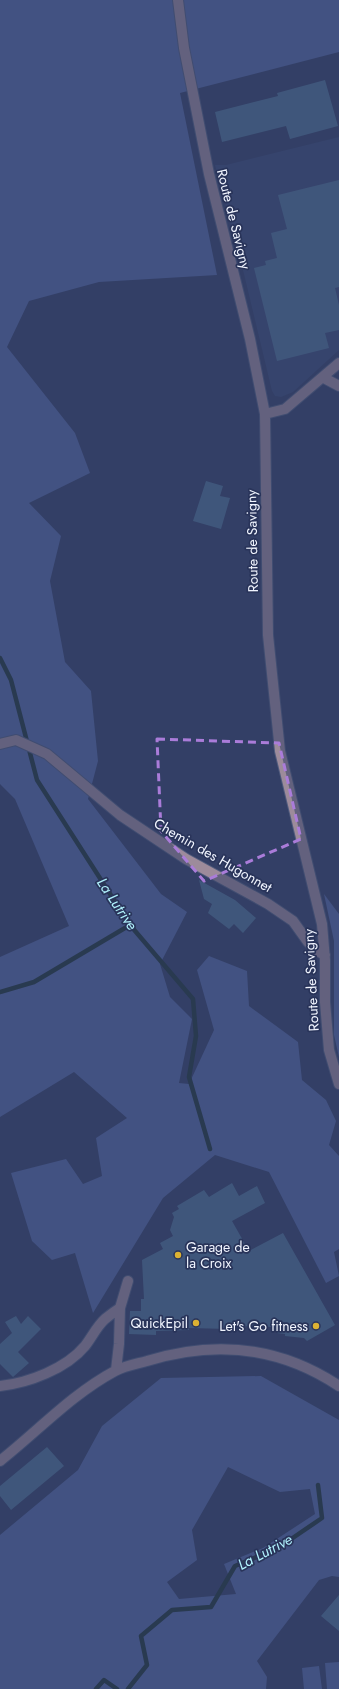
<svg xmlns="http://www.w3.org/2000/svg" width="339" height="1689" viewBox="0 0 339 1689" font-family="Jost,sans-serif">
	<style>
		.built { fill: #3b4a76 }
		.green { fill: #5568a4; fill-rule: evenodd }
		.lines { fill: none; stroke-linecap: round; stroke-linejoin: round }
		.stream { stroke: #1e3336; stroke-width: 4.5 }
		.building { fill: #4f7295 }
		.minor-casing { stroke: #515c7e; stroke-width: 12 }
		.minor { stroke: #9d8b9b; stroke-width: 10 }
		.marked { fill: none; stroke: #aa7cd9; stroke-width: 3; stroke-dasharray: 8 5; stroke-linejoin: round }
		.poi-dot { fill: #dcb233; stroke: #29345a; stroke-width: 1.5 }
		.labels { text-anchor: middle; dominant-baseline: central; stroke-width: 3.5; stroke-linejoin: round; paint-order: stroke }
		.street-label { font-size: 14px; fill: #f1f5ff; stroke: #29345a }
		.poi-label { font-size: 14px; fill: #f1f5ff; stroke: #29345a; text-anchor: end }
		.water-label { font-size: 15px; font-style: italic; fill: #b0f1fc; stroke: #29345a }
	</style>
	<rect width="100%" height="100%" fill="#333f66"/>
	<!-- built -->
	<path class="built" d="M 339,137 L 339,350 L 293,392 L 281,397 L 275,396 L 272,391 L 244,274 L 215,165 L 226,165 Z"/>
	<!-- green -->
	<path class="green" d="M 0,0 L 339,0 L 339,52 L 180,93 L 217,275 L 99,282 L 29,301 L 7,347 L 75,433 L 90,473 L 29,503 L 61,536 L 50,581 L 65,662 L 91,691 L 98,761 L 88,799 L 161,894 L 187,912 L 160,964 L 170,997 L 192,1019 L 179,1083 L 189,1084 L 214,1030 L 197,970 L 209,956 L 247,971 L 249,1006 L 298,1042 L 302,1080 L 326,1100 L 336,1121 L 329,1145 L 339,1156 L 339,1249 L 334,1252 L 339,1276 L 326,1283 L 269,1172 L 215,1155 L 163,1198 L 93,1313 L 75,1253 L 52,1260 L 32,1241 L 11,1173 L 66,1159 L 83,1184 L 102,1176 L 96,1138 L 127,1118 L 74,1072 L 0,1117 L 0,957 L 69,926 L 15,799 L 0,784 Z
		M 324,894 L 339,914 L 339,1057 L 334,1035 L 334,941 Z
		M 261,1376 L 339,1420 L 339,1577 L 332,1576 L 319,1580 L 257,1661 L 267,1677 L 266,1689 L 0,1689 L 0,1535 L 78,1470 L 102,1426 L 161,1378 ZM 228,1467 L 280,1492 L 310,1489 L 315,1514 L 263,1548 L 224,1564 L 236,1594 L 179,1599 L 167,1582 L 197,1560 L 192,1530 Z
		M 339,1662 L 339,1689 L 327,1689 L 325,1663 Z
		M 319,1666 L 322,1689 L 304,1689 L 302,1668 Z"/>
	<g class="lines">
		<!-- stream -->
		<path class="stream" d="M 0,658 L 11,680 L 37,780 L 130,925 L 193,999 L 196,1036 L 189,1077 L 210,1149
			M 0,992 L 34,982 L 130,925
			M 96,1689 L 104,1680 L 117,1689
			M 128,1689 L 147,1665 L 141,1636 L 172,1610 L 211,1607 L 235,1566 L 278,1548 L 322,1518 L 318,1485"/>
	</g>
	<!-- building -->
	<path class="building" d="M 325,80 L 338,126 L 290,139 L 286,126 L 222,142 L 215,112 L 278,96 L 277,93 Z
		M 339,180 L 339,287 L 335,288 L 339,305 L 339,330 L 325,333 L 329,348 L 277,361 L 254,268 L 266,265 L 265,261 L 277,258 L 271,233 L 287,229 L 278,195 Z
		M 206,481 L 223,486 L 220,496 L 230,498 L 221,529 L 193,521 Z
		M 199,880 L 235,900 L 256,918 L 243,933 L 234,924 L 229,929 L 208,913 L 212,904 L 204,899 Z
		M 232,1183 L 239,1196 L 257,1186 L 265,1203 L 232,1221 L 249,1251 L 283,1233 L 335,1325 L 307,1341 L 304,1338 L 285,1336 L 285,1334 L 277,1333 L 277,1327 L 229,1326 L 229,1329 L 189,1328 L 189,1330 L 156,1331 L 156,1335 L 129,1334 L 130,1311 L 141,1311 L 141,1299 L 144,1299 L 142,1260 L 163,1249 L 160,1243 L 173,1236 L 170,1230 L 174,1217 L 172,1213 L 179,1209 L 177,1206 L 204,1190 L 209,1197 Z
		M 16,1316 L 21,1324 L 28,1316 L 41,1329 L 18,1352 L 29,1363 L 13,1377 L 0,1364 L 0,1344 L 12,1333 L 5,1322 Z
		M 47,1447 L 64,1466 L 11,1510 L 0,1496 L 0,1486 Z
		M 339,1595 L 339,1631 L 321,1616 Z"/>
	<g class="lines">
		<!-- minor casing -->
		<g class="minor-casing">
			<path id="minor" d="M 178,0 L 184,48 L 209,174 L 250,339 L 265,414 L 268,635 L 280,751 L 322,924 L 325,960 L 325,1002 L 329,1050 L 339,1084
				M 324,378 L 339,386
				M 265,414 L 285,409 L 339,363
				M 0,744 L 16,740 L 47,754 L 120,815 L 186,859 L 268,904 L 293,921 L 308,942 L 317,951 L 325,955
				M 116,1370 L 119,1344 L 120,1308 L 128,1281
				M 0,1386 C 28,1383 66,1369 85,1346 C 92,1337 97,1326 105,1319 C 110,1315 115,1311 120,1308
				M 0,1461 C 38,1431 72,1394 115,1371 C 124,1366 136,1364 147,1361 C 215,1340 279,1346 339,1386"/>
		</g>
		<!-- minor -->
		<use href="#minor" class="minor"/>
	</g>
	<!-- marked area -->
	<path d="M0 0H339V1689H0ZM 157,739 L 279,743 L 301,839 L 204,881 L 161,831 Z" fill="#333f66" fill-opacity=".55" fill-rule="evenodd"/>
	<path class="marked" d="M 157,739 L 279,743 L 301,839 L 204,881 L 161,831 Z"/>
	<!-- markers -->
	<g class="poi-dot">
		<circle cx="178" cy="1255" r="4"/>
		<circle cx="196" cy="1323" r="4"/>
		<circle cx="316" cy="1326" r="4"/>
	</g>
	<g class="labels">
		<!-- street labels -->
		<g class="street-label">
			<text transform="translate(234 219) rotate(76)">Route de Savigny</text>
			<text transform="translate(252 541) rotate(-91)">Route de Savigny</text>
			<text transform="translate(213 855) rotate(30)">Chemin des Hugonnet</text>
			<text transform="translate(311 980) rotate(-93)">Route de Savigny</text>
		</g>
		<!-- poi labels -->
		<g class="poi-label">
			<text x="186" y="1247" text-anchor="start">Garage de<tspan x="186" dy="16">la Croix</tspan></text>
			<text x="188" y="1323">QuickEpil</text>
			<text x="308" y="1326">Let's Go fitness</text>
		</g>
		<!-- water labels -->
		<g class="water-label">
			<text transform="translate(117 904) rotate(56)">La Lutrive</text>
			<text transform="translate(265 1552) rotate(-28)">La Lutrive</text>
		</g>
	</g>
</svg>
